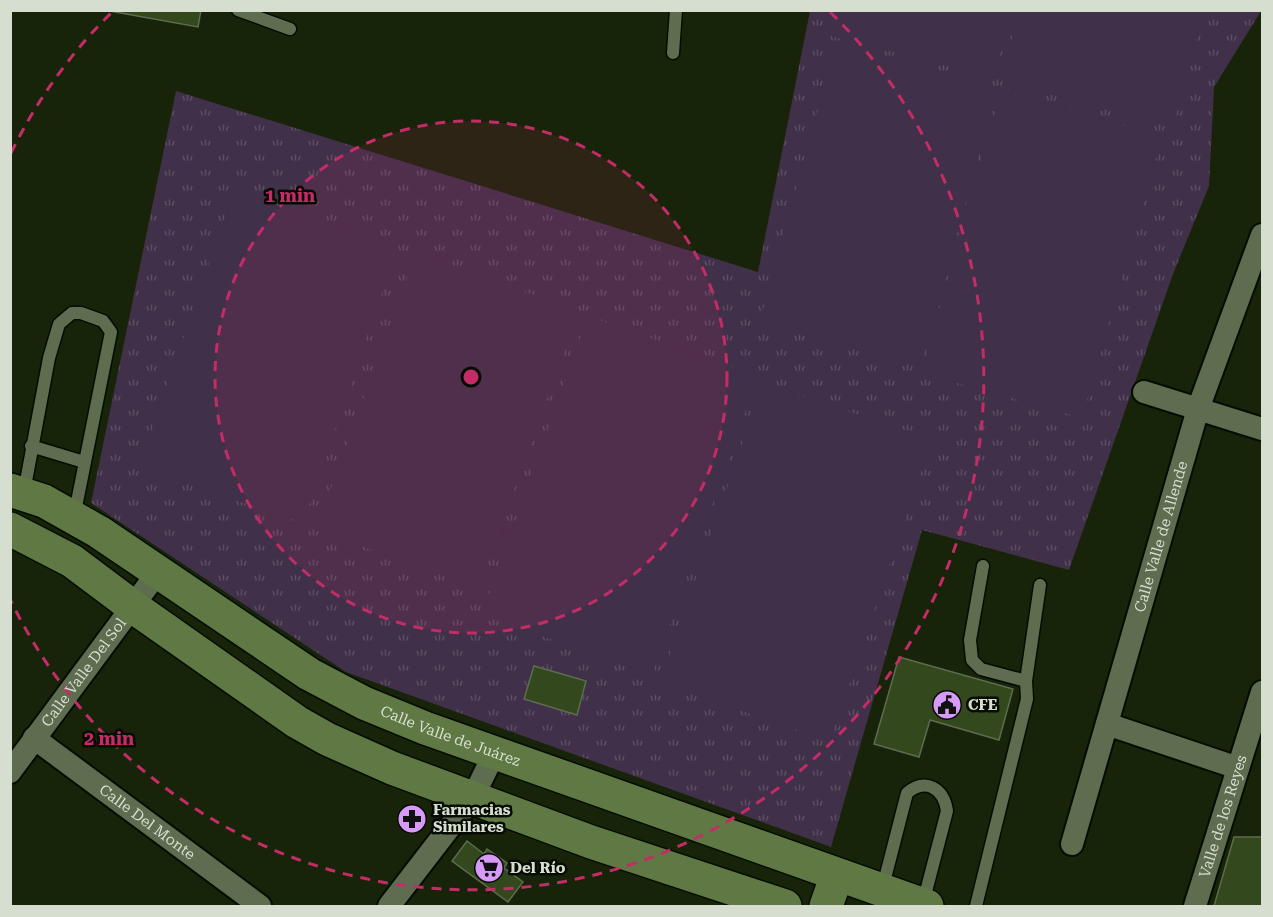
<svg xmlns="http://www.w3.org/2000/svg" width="1273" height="917" viewBox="0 0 1273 917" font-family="'Roboto Serif',serif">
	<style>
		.grass { fill: url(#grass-tufts) }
		.pitch { fill: #403049 }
		.building { fill: #33481c; stroke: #5d6c50; stroke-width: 1.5 }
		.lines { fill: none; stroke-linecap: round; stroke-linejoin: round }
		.lane-casing { stroke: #040d00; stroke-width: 15 }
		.street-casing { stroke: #040d00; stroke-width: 26 }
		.secondary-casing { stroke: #040d00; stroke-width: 36 }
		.lane { stroke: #5e6d50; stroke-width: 12 }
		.street { stroke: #5e6d50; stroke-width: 22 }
		.secondary { stroke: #607944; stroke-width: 33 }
		.ring { fill: none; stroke: #c42c67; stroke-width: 3; stroke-dasharray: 10 8 }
		.labels { text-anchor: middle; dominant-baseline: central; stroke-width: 5; stroke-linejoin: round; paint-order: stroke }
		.street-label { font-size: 15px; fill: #d6dfcf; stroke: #060b03 }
		.poi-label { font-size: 15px; font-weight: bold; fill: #d6dfcf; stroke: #060b03; text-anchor: start }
		.centre { fill: #c42c67; stroke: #060b03; stroke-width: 3 }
		.ring-label { font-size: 18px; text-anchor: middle; font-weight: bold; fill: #c42c67; stroke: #060b03; stroke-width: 5; stroke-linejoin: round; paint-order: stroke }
	</style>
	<defs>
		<pattern id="grass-tufts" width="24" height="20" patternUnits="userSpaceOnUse" patternTransform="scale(1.5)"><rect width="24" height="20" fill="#403049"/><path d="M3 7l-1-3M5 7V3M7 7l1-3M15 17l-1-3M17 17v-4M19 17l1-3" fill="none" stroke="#5b4e62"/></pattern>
	</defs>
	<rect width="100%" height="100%" fill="#18240a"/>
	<!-- grass -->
	<path class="grass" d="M 810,11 L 1261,11 L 1214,87 L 1209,186 L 1173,274 L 1069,570 L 922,530 L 831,847 L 346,672 L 91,503 L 176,91 L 758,272 Z"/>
	<!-- pitch -->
	<path class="pitch" d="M 829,10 L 1012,10 L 1012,11 L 994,78 L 823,34 Z
		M 1019,11 L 1204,11 L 1173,127 L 1001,81 Z
		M 836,45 L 997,89 L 921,365 L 760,321 Z
		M 1001,91 L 1162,136 L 1082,418 L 921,373 Z
		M 234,191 L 398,246 L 303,523 L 139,467 Z
		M 416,253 L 579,311 L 478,588 L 316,530 Z
		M 588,316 L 758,376 L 652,675 L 482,615 Z
		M 763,383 L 932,439 L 830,741 L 660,683 Z"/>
	<!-- building -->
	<path class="building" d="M 104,10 L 201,10 L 198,27 Z
		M 899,657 L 1013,689 L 999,740 L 930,720 L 919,757 L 874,744 Z
		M 534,666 L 586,681 L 577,715 L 524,699 Z
		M 1234,837 L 1262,837 L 1262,906 L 1214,906 Z
		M 467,841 L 484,854 L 487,849 L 507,863 L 504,868 L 523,882 L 508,902 L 452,861 Z"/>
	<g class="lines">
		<!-- lane casing -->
		<g class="lane-casing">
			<path id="lane" d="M 238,10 L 290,29
				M 673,53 L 676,10
				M 31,446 L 84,462
				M 24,492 L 49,358 L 59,324 L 72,313 L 81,313 L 103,321 L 111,332 L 74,517
				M 1026,681 L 1040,585
				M 882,890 L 907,793 C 926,777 944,789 947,811 L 923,903
				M 976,906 L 1027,699 L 1026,681 L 981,669 L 972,660 L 970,640 L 983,566"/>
		</g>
		<!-- street casing -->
		<g class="street-casing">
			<g id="street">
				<path d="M 1144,392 L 1262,429"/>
				<path d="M 1107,724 L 1238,768"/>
				<path id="s1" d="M 34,738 L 260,906"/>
				<path id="s2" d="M 10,772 L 158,572"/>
				<path id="s3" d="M 1072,844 L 1198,409 L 1262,235"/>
				<path d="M 389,906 L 473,797 L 495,752"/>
				<path id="s4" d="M 1195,906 L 1262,692"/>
			</g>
		</g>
		<!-- secondary casing -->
		<g class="secondary-casing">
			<g id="secondary">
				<path id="s5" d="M 10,490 L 44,501 L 99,532 L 309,674 L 364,703 L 425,728 L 927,906"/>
				<path d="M 10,529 L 72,561 L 132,606 L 297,722 L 327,739 L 392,768 L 591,842 L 785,906"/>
				<path d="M 826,906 L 837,875"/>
			</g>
		</g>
		<!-- lane -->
		<use href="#lane" class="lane"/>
		<!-- street -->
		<use href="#street" class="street"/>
		<!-- secondary -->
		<use href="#secondary" class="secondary"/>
	</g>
	<!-- distance rings -->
	<circle cx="471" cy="377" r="256" fill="#c42c67" fill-opacity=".12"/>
	<g class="ring">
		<circle cx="471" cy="377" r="256"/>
		<path d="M11 153A512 512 0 0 1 112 12M830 12A512 512 0 1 1 11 601"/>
	</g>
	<!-- icons -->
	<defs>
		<g id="civic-disc" transform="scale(1.5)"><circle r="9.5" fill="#d89af8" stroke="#060b03"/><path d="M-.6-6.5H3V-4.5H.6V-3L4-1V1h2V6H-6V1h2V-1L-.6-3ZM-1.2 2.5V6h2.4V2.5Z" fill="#111"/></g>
		<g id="pharmacy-disc" transform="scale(1.5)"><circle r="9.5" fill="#d89af8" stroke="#060b03"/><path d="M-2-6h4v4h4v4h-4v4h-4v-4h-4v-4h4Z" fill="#111"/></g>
		<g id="supermarket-disc" transform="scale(1.5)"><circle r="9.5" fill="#d89af8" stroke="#060b03"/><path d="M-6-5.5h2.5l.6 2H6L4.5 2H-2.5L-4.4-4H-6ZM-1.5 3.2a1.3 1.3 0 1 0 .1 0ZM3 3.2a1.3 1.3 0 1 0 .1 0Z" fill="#111"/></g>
	</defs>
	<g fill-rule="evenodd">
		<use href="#civic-disc" x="947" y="705"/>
		<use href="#pharmacy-disc" x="412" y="819"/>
		<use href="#supermarket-disc" x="489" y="868"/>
	</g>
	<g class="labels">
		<!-- street labels -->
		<g class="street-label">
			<text stroke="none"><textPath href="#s3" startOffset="320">Calle Valle de Allende</textPath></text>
			<text stroke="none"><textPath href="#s2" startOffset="124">Calle Valle Del Sol</textPath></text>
			<text stroke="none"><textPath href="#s5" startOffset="507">Calle Valle de Juárez</textPath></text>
			<text stroke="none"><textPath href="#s4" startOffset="94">Valle de los Reyes</textPath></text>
			<text stroke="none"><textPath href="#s1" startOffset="141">Calle Del Monte</textPath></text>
		</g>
		<!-- poi labels -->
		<g class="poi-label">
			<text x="968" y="705">CFE</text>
			<text x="433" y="810">Farmacias<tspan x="433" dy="17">Similares</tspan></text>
			<text x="510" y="868">Del Río</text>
		</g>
	</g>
	<circle cx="471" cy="377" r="9" class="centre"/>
	<g class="ring-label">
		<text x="290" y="202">1 min</text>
		<text x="109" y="745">2 min</text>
	</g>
	<!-- border -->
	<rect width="1273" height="917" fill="none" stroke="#d6dfcf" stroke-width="24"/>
</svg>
